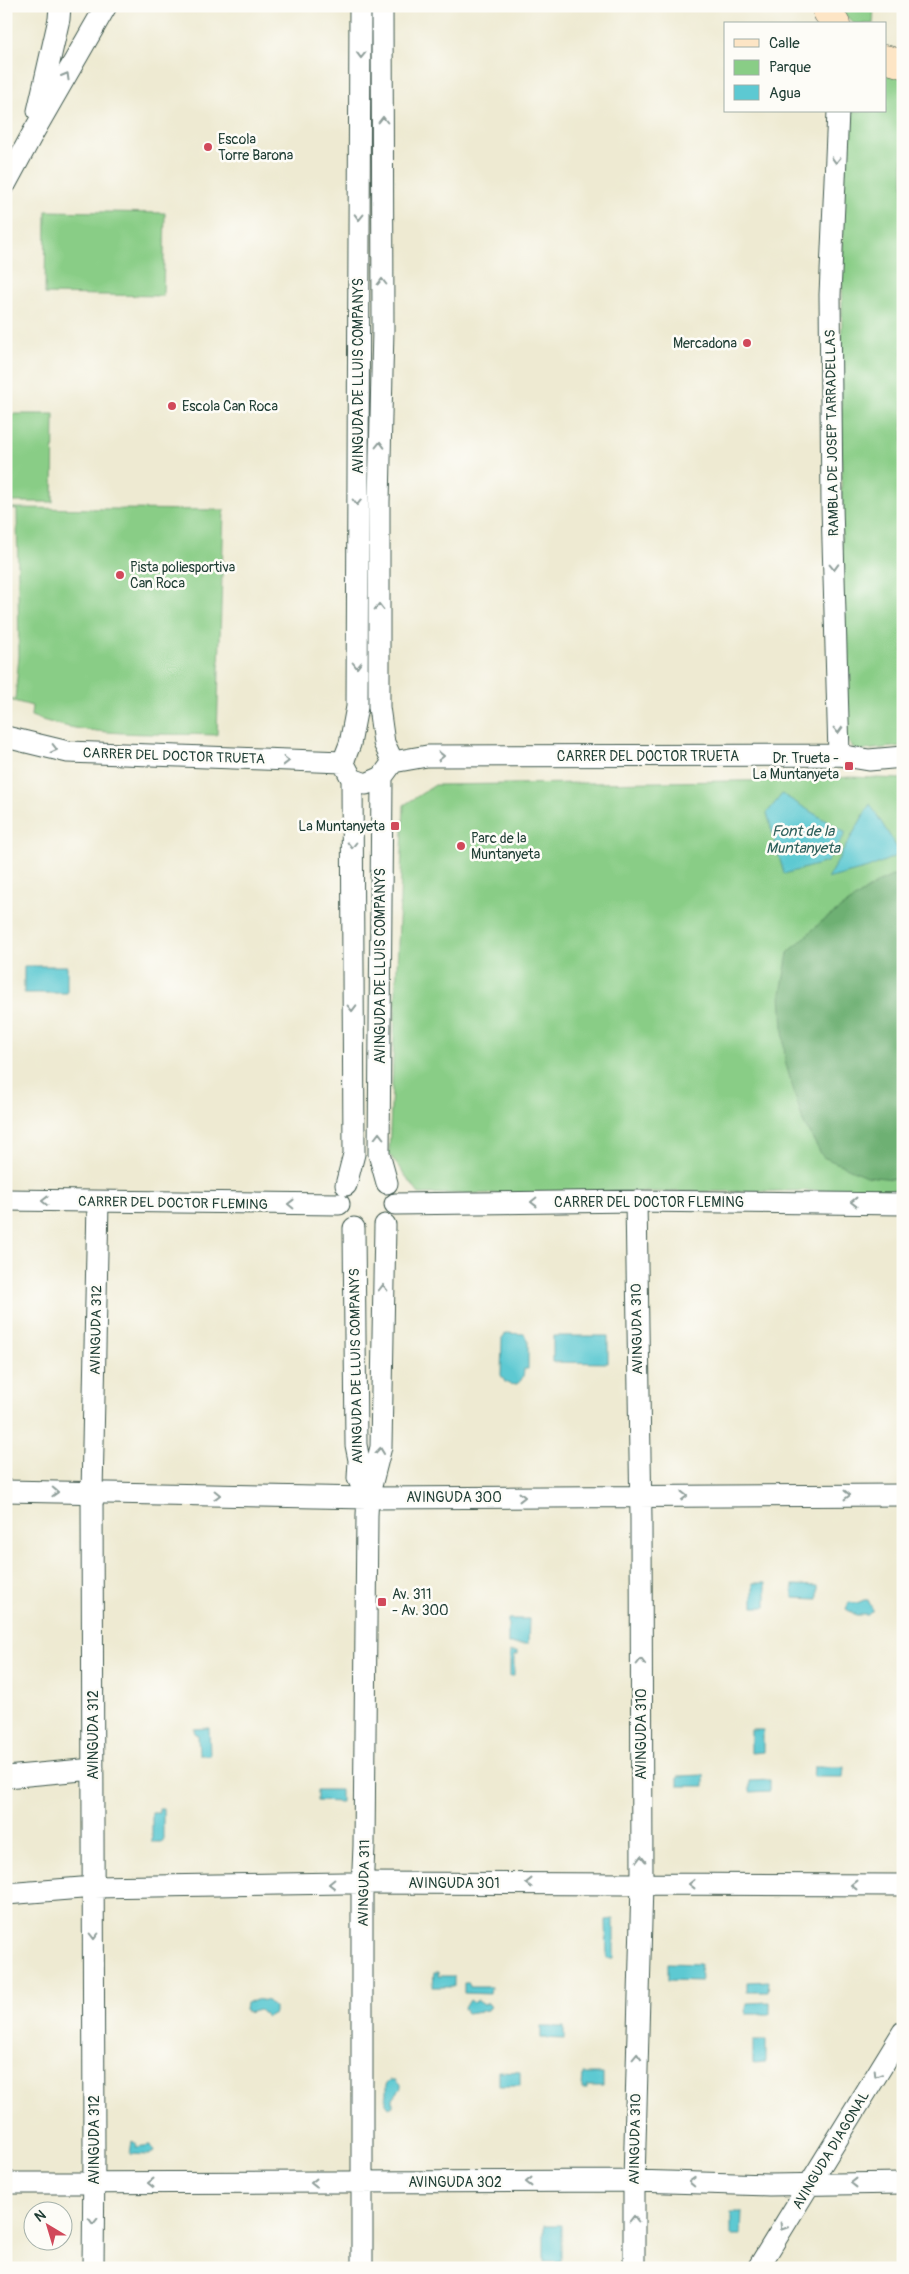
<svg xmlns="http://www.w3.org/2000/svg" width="909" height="2274" viewBox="0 0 909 2274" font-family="Pangolin,sans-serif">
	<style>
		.green { fill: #89cd86; stroke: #54855d }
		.forest { fill: #6eb073; stroke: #467654 }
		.water { fill: #5dc9d2; stroke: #3e8383 }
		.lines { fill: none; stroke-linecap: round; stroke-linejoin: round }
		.street-casing { stroke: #3e574c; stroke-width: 23 }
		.secondary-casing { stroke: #3e574c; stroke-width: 29 }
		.street { stroke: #fff; stroke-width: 21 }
		.secondary { stroke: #fde5c5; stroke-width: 28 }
		.oneway { stroke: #8f9e9a }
		.poi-dot { fill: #d1495b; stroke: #fdfcf7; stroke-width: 2 }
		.labels { text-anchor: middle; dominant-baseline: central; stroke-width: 5; stroke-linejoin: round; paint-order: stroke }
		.poi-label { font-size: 14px; fill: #1f3d34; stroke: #fdfcf7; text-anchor: start }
		.street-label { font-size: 14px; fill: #1f3d34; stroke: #fdfcf7 }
		.water-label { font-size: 15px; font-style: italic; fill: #2e605c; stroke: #fdfcf7 }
	</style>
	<rect width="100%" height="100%" fill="#fdfcf7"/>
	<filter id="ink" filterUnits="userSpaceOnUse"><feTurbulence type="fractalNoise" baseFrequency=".02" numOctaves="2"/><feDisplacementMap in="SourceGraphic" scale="10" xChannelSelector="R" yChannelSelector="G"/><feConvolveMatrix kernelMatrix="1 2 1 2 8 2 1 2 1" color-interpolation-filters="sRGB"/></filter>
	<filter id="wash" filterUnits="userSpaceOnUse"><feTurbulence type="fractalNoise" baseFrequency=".0096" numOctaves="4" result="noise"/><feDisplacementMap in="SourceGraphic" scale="20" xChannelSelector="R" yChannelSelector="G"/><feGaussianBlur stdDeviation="1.12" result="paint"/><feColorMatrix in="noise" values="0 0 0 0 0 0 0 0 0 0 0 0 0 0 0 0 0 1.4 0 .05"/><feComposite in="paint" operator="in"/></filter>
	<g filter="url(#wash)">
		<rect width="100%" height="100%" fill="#eeead2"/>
		<!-- green -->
		<path class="green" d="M 840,6 L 874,6 L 873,24 L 854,24 L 841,11 Z
			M 885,71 L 903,78 L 903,746 L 856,751 L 842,734 L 841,393 L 844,145 L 846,111 L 885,111 Z
			M 46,211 L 165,213 L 163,296 L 45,294 Z
			M 6,414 L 54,414 L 53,502 L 6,502 Z
			M 6,508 L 224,510 L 217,735 C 158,733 86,738 31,716 L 32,706 L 6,699 L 6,697 L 15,700 L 19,656 L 17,510 Z
			M 851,777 L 903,779 L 903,1190 L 419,1194 L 389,1154 L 404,805 L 435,785 L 810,780 Z"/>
		<!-- forest -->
		<path class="forest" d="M 903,871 L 903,1180 L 866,1176 L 823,1157 L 803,1122 L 785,1061 L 781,994 L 788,953 L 821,922 L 879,882 Z"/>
		<!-- water -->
		<path class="water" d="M 782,794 L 846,833 L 827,862 L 784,874 L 767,813 Z
			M 870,804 L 901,854 L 868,868 L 827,879 Z
			M 24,966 L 67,966 L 67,993 L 24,993 Z
			M 506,1333 L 524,1334 L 528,1339 L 528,1369 L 524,1369 C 524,1381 516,1389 505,1382 L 501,1375 L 502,1338 Z
			M 553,1336 L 608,1336 L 608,1363 L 553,1362 Z
			M 753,1583 L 766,1583 L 766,1607 L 753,1607 Z
			M 793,1585 L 818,1586 L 818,1599 L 793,1598 Z
			M 864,1600 L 868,1600 L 873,1610 L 868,1615 L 856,1615 L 846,1609 L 849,1602 L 857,1603 Z
			M 508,1619 L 529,1619 L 528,1644 L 508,1644 Z
			M 510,1652 L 518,1652 L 518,1655 L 514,1655 L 514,1676 L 510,1676 Z
			M 209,1728 L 210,1755 L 199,1755 L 198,1735 L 195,1734 L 194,1729 Z
			M 751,1730 L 763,1730 L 763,1752 L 751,1753 Z
			M 814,1767 L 844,1767 L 843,1777 L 813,1777 Z
			M 704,1775 L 704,1786 L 678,1786 L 678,1776 Z
			M 770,1780 L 770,1791 L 750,1792 L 750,1781 Z
			M 317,1790 L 341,1790 L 341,1802 L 317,1801 Z
			M 159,1809 L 163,1809 L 163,1842 L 152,1842 L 152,1813 L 159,1813 Z
			M 614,1919 L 614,1959 L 607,1959 L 606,1920 Z
			M 668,1963 L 700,1964 L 701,1981 L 668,1980 Z
			M 434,1972 L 438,1972 L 438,1976 L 454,1976 L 454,1987 L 433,1987 Z
			M 769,1981 L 768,1992 L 747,1992 L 747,1982 Z
			M 464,1983 L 469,1983 L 470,1987 L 491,1987 L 490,1994 L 464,1993 Z
			M 255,1999 L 268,2001 L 274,2007 L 274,2013 L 267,2017 L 259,2010 L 249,2013 L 245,2010 L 246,2003 Z
			M 469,2000 L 473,2003 L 478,2001 L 484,2005 L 488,2003 L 491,2007 L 487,2010 L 467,2013 L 464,2008 Z
			M 770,2002 L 770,2014 L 746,2014 L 747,2003 Z
			M 541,2027 L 564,2027 L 564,2039 L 541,2038 Z
			M 753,2040 L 766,2040 L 766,2062 L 753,2063 Z
			M 499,2071 L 520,2072 L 520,2086 L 499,2086 Z
			M 583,2074 L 603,2074 L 603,2086 L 587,2086 L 587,2089 L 582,2089 Z
			M 390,2080 L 396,2080 L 401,2085 L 401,2088 L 393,2098 L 393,2106 L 389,2108 L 386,2104 L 386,2084 Z
			M 132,2141 L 137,2144 L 136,2147 L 151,2145 L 154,2152 L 149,2155 L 130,2154 Z
			M 731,2212 L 742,2212 L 741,2235 L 731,2235 Z
			M 544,2225 L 561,2225 L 561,2261 L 544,2261 Z"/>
	</g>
	<g filter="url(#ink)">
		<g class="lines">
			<!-- street casing -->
			<g class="street-casing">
				<path id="street" d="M 360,6 L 357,707 L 350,744 L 343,762 L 352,779 L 366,784 L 382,777 L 393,762
					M 382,6 L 383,329 L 379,502 L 379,707 L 384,743 L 393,762
					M 38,111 L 59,19 L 60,6
					M 838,111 L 830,295 L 832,506 L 839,755
					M 6,183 L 33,133 L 106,6
					M 6,737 L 68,752 L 343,762
					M 393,762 L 427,756 L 839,755 L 869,760 L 903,757
					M 382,777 L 379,1154 L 387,1183
					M 346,1185 L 354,1154 L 352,779
					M 6,1200 L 339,1204
					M 395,1204 L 636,1201 L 903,1204
					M 354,1228 L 356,1445 L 359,1460 L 358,1478 L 368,1498
					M 6,1491 L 368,1498 L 903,1495
					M 6,1777 L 93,1769
					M 6,1894 L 94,1887 L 344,1883 L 903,1885
					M 6,2183 L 634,2181 L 769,2185 L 903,2183
					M 93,2268 L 94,2155 L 92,1493 L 98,1202
					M 362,2268 L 362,1893 L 364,1846 L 367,1515 L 368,1498 L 381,1447 L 385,1225
					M 634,2268 L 634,2181 L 642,1884 L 641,1519 L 636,1201
					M 758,2268 L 903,2032"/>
			</g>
			<!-- secondary casing -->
			<g class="secondary-casing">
				<path id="secondary" d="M 826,6 L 827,12 L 836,24
					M 885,59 L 903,64"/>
			</g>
			<!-- street -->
			<use href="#street" class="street"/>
			<!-- secondary -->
			<use href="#secondary" class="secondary"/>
		</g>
		<!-- one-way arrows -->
		<defs><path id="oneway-chevron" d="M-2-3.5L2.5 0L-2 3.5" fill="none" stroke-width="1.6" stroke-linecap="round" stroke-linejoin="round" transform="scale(1.25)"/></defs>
		<g class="oneway">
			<use href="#oneway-chevron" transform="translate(361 55) rotate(91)"/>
			<use href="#oneway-chevron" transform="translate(66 76) rotate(-60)"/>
			<use href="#oneway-chevron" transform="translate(383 120) rotate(-90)"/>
			<use href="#oneway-chevron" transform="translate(836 160) rotate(92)"/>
			<use href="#oneway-chevron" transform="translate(359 217) rotate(91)"/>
			<use href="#oneway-chevron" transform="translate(382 282) rotate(-90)"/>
			<use href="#oneway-chevron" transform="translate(380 445) rotate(-89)"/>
			<use href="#oneway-chevron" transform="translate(357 502) rotate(90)"/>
			<use href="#oneway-chevron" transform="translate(834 567) rotate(88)"/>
			<use href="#oneway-chevron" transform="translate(379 607) rotate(-90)"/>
			<use href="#oneway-chevron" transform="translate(357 665) rotate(90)"/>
			<use href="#oneway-chevron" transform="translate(838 730) rotate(88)"/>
			<use href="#oneway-chevron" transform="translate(54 749) rotate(14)"/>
			<use href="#oneway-chevron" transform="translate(441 756)"/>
			<use href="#oneway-chevron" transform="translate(286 761) rotate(1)"/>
			<use href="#oneway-chevron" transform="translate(352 845) rotate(90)"/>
			<use href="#oneway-chevron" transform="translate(352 1008) rotate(89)"/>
			<use href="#oneway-chevron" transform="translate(379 1136) rotate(-90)"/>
			<use href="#oneway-chevron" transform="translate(45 1201) rotate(-179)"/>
			<use href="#oneway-chevron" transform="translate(534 1202) rotate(179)"/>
			<use href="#oneway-chevron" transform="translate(854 1202) rotate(-180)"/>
			<use href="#oneway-chevron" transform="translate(291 1204) rotate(-179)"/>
			<use href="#oneway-chevron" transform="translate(383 1288) rotate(-90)"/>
			<use href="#oneway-chevron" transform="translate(380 1451) rotate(-84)"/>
			<use href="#oneway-chevron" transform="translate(55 1492) rotate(2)"/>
			<use href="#oneway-chevron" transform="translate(217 1495) rotate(1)"/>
			<use href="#oneway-chevron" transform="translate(847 1495)"/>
			<use href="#oneway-chevron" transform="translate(684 1496)"/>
			<use href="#oneway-chevron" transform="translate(522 1497)"/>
			<use href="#oneway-chevron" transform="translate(641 1662) rotate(-90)"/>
			<use href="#oneway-chevron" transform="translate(641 1859) rotate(-91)"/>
			<use href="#oneway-chevron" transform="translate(529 1883) rotate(-180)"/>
			<use href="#oneway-chevron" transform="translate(332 1884) rotate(179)"/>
			<use href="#oneway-chevron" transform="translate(692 1884) rotate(-180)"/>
			<use href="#oneway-chevron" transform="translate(854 1885) rotate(-180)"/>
			<use href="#oneway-chevron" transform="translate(94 1936) rotate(90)"/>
			<use href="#oneway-chevron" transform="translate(637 2057) rotate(-88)"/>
			<use href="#oneway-chevron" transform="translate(877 2074) rotate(122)"/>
			<use href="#oneway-chevron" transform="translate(529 2182) rotate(-180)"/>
			<use href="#oneway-chevron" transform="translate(692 2182) rotate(-178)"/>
			<use href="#oneway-chevron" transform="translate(151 2183) rotate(-180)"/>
			<use href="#oneway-chevron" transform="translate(314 2183) rotate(-180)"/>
			<use href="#oneway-chevron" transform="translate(854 2183) rotate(-180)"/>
			<use href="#oneway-chevron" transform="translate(634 2219) rotate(-90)"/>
			<use href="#oneway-chevron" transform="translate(93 2221) rotate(91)"/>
			<use href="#oneway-chevron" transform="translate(783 2227) rotate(122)"/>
		</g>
	</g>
	<!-- markers -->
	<g class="poi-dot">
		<circle cx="208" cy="147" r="5"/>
		<circle cx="747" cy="343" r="5"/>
		<circle cx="172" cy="406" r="5"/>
		<circle cx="120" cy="575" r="5"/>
		<rect x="844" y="761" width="10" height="10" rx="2.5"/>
		<rect x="390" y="821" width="10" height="10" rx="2.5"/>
		<circle cx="461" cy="846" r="5"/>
		<rect x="377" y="1597" width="10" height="10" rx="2.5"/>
	</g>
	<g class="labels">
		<!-- poi labels -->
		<g class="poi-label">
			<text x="218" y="139">Escola<tspan x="218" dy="16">Torre Barona</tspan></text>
			<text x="737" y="343" text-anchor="end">Mercadona</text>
			<text x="182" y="406">Escola Can Roca</text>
			<text x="130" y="567">Pista poliesportiva<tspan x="130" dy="16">Can Roca</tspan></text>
			<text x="839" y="758" text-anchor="end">Dr. Trueta -<tspan x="839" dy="16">La Muntanyeta</tspan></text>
			<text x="385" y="826" text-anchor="end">La Muntanyeta</text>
			<text x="471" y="838">Parc de la<tspan x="471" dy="16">Muntanyeta</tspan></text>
			<text x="392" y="1594">Av. 311<tspan x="392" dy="16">- Av. 300</tspan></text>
		</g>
		<!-- street labels -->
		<g class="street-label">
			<text transform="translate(358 376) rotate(-90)">AVINGUDA DE LLUIS COMPANYS</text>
			<text transform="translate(832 433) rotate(-91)">RAMBLA DE JOSEP TARRADELLAS</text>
			<text transform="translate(174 756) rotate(2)">CARRER DEL DOCTOR TRUETA</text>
			<text x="648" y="756">CARRER DEL DOCTOR TRUETA</text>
			<text transform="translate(380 966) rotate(-90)">AVINGUDA DE LLUIS COMPANYS</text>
			<text x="649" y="1202">CARRER DEL DOCTOR FLEMING</text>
			<text transform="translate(173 1203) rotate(1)">CARRER DEL DOCTOR FLEMING</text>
			<text transform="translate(637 1329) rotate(-91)">AVINGUDA 310</text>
			<text transform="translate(96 1330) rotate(-89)">AVINGUDA 312</text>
			<text transform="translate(356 1366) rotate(-91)">AVINGUDA DE LLUIS COMPANYS</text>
			<text x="454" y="1497">AVINGUDA 300</text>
			<text transform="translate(641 1734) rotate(-90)">AVINGUDA 310</text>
			<text transform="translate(93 1735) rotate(-90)">AVINGUDA 312</text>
			<text transform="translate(364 1883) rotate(-89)">AVINGUDA 311</text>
			<text x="454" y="1883">AVINGUDA 301</text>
			<text transform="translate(635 2139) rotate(-89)">AVINGUDA 310</text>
			<text transform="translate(94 2140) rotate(-90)">AVINGUDA 312</text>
			<text transform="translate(831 2150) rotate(-59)">AVINGUDA DIAGONAL</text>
			<text x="455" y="2182">AVINGUDA 302</text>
		</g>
		<!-- water labels -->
		<g class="water-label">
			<text x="803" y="831">Font de la<tspan x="803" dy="17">Muntanyeta</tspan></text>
		</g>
	</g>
	<!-- margin -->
	<rect width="909" height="2274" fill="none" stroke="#fdfcf7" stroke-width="25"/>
	<!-- legend -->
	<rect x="724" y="22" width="162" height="90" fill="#fdfcf7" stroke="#a4b0a9"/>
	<rect x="734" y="39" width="25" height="8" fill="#fde5c5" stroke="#a4b0a9"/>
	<text x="769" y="48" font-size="15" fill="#1f3d34">Calle</text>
	<rect x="734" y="60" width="25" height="15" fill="#89cd86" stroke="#a4b0a9"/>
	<text x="769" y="72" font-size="15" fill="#1f3d34">Parque</text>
	<rect x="734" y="85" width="25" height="15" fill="#5dc9d2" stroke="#a4b0a9"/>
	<text x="769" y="98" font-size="15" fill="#1f3d34">Agua</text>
	<!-- north arrow -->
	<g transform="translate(48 2226) rotate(322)"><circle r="24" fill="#fdfcf7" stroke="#a4b0a9"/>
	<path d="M0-4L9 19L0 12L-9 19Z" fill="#d1495b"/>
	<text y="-8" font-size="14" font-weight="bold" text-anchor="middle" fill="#1f3d34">N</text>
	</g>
</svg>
